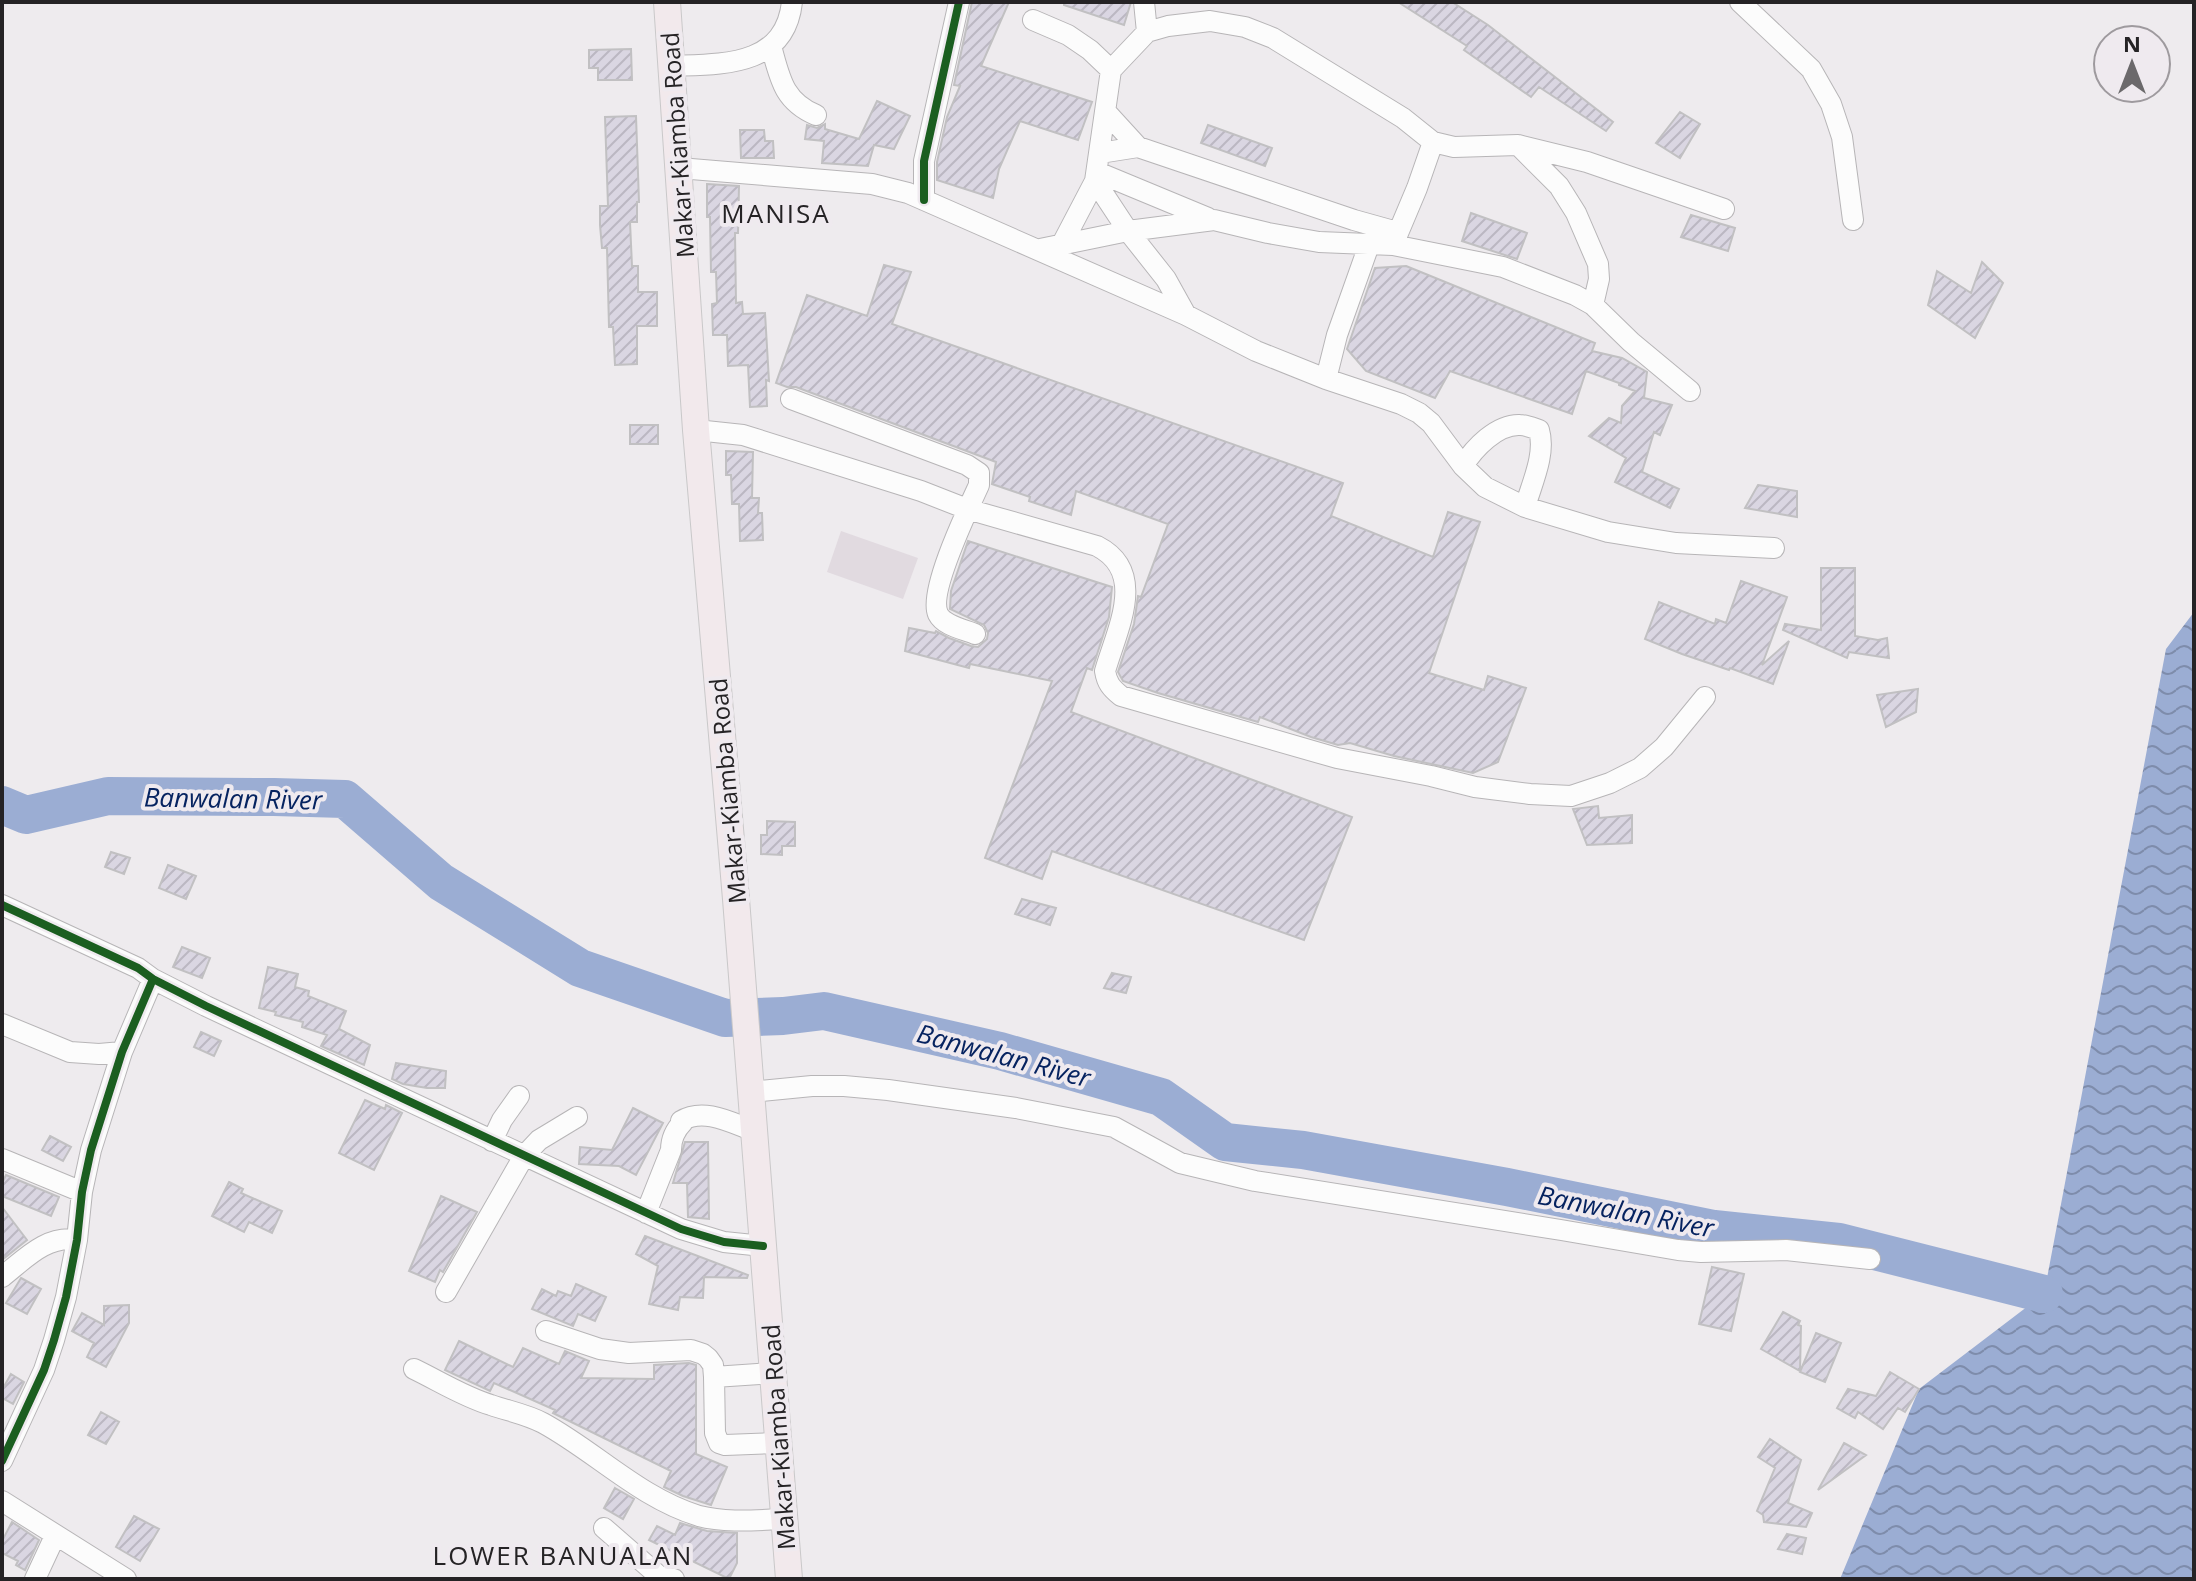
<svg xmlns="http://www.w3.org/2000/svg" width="2196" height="1581" viewBox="0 0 2196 1581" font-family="'Open Sans',sans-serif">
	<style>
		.built { fill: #e1dae0 }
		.water { fill: url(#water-waves) }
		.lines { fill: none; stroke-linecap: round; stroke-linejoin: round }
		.river { stroke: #9badd3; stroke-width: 38 }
		.building { fill: url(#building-hatch); stroke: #c1c0c2; stroke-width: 2 }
		.minor-casing { stroke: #b7b5b7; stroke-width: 22 }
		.major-casing { stroke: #c9c8c9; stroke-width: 28 }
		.minor { stroke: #fcfcfc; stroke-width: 20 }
		.major { stroke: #f2e9ec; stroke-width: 26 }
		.cycleway-casing { stroke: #efeaef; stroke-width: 13 }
		.cycleway { stroke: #1b5e20; stroke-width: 8 }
		.labels { text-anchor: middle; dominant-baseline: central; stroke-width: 8; stroke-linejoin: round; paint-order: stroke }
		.street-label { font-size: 24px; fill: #252325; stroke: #efeaef }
		.neighbourhood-label { font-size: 26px; letter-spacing: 2px; fill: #252325; stroke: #efeaef }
		.water-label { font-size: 26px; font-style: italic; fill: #062360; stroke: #efeaef }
	</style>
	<defs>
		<pattern id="water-waves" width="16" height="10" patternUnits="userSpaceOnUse" patternTransform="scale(2)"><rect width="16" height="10" fill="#9badd3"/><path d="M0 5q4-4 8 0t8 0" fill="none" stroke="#7e8cab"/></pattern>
		<pattern id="building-hatch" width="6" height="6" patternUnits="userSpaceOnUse" patternTransform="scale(2)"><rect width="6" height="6" fill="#dad6e2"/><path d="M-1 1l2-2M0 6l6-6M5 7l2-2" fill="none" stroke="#bbb7c2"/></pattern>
	</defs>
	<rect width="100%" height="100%" fill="#eeebee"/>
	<!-- built -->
	<path class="built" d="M 841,531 L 918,558 L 903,599 L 827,572 Z"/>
	<!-- water -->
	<path class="water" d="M 2194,612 L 2194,1579 L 1840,1579 L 1919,1389 L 2044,1294 L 2166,649 Z"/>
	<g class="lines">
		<!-- river -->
		<path class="river" d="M 2,805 L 26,815 L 108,796 L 274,797 L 345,799 L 441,882 L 580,968 L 725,1018 L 783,1016 L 824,1011 L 1000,1051 L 1161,1097 L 1225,1142 L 1303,1150 L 1507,1187 L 1714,1229 L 1839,1242 L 2044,1294"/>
	</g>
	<!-- building -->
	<path class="building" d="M 972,2 L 1009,2 L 981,66 L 1092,102 L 1078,140 L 1020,121 L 999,169 L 993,198 L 937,180 L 937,162 L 947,117 L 960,86 L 954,85 Z
		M 1064,2 L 1131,2 L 1124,25 L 1064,5 Z
		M 1398,2 L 1452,2 L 1488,25 L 1613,122 L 1606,131 L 1539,87 L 1531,97 L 1464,50 L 1467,46 Z
		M 631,49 L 632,80 L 598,80 L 598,68 L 589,68 L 589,50 Z
		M 877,101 L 910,116 L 894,149 L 874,145 L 868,166 L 822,163 L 824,141 L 805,139 L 807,125 L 817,128 L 825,124 L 825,129 L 859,139 Z
		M 1680,112 L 1700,124 L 1680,158 L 1656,143 Z
		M 636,116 L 639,202 L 637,202 L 637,222 L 630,222 L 632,266 L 638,266 L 638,292 L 657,292 L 657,326 L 637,326 L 637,364 L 615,365 L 613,327 L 609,327 L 607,248 L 602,248 L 600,225 L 600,206 L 608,206 L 605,117 Z
		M 1208,125 L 1272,148 L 1265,166 L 1201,143 Z
		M 740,130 L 764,130 L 765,141 L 773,141 L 774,158 L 741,158 Z
		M 707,184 L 739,186 L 738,233 L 735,233 L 736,303 L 742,302 L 743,314 L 765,313 L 769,381 L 766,380 L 767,406 L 750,407 L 748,365 L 728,366 L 727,335 L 713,335 L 712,304 L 717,303 L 716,272 L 711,272 L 710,217 L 707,217 Z
		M 1471,213 L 1527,233 L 1517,259 L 1462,241 Z
		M 1691,215 L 1735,228 L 1728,251 L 1681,237 Z
		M 1982,262 L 2003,283 L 1975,338 L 1928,305 L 1937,271 L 1971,293 Z
		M 884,265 L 911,272 L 892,324 L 1343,483 L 1331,516 L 1433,557 L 1448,512 L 1480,522 L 1429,673 L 1484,690 L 1488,676 L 1526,688 L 1498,762 L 1473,773 L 1394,756 L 1350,743 L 1338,745 L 1311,737 L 1260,717 L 1258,722 L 1158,693 L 1123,681 L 1118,672 L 1134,624 L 1138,596 L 1141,597 L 1168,524 L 1076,491 L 1071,515 L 1029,501 L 1030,497 L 992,484 L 996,462 L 796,387 L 787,387 L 776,383 L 807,295 L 867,316 Z
		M 1406,266 L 1595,343 L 1592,351 L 1622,358 L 1647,372 L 1644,398 L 1672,405 L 1660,435 L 1654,432 L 1642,472 L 1679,489 L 1670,508 L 1615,482 L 1626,458 L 1589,436 L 1609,418 L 1621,423 L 1622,406 L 1635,391 L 1619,385 L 1619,383 L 1586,371 L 1572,414 L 1450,371 L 1435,398 L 1366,371 L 1347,349 L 1375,268 Z
		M 630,425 L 658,425 L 658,444 L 630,444 Z
		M 726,451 L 753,452 L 752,498 L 759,498 L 758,513 L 762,513 L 763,540 L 740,541 L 739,504 L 732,504 L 731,475 L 726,475 Z
		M 1758,485 L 1797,491 L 1797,517 L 1745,508 Z
		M 968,541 L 1112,587 L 1109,617 L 1092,670 L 1087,668 L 1071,712 L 1352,817 L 1304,940 L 1052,851 L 1042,879 L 985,858 L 1052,681 L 970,664 L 969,668 L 905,651 L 909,628 L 935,633 L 936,631 L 949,638 L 971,646 L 978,647 L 987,639 L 988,633 L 984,625 L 950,609 L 951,591 Z
		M 1821,568 L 1855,568 L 1855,636 L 1878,640 L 1887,638 L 1889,658 L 1849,652 L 1847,658 L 1783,630 L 1785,624 L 1821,630 Z
		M 1741,581 L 1787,597 L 1762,665 L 1789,641 L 1773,684 L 1730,668 L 1729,670 L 1682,654 L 1645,639 L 1659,602 L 1715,624 L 1716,619 L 1726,623 Z
		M 1918,689 L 1916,712 L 1886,727 L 1877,695 Z
		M 1598,806 L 1599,818 L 1632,815 L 1632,843 L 1587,845 L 1573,809 Z
		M 767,821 L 795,822 L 795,846 L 782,846 L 782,855 L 761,854 L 761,835 L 767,835 Z
		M 111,852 L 130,858 L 124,874 L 105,867 Z
		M 168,865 L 196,876 L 186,899 L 159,888 Z
		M 1022,899 L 1056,908 L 1050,925 L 1015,914 Z
		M 182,947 L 210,958 L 202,978 L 173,967 Z
		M 268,967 L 298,974 L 295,987 L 309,991 L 308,996 L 346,1011 L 339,1029 L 370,1045 L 364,1065 L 321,1046 L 327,1035 L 302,1027 L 303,1022 L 275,1015 L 276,1012 L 259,1008 Z
		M 1112,973 L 1131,977 L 1126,993 L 1104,988 Z
		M 201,1032 L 221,1041 L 214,1056 L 194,1047 Z
		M 396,1063 L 446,1071 L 445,1088 L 427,1088 L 403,1084 L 392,1079 Z
		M 365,1100 L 385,1109 L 386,1105 L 402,1113 L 374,1170 L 339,1153 Z
		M 633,1108 L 663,1123 L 636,1175 L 619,1166 L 579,1164 L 580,1147 L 612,1150 Z
		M 50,1136 L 71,1147 L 63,1161 L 42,1150 Z
		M 685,1142 L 708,1142 L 709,1219 L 688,1217 L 687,1183 L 673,1183 Z
		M 6,1175 L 59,1197 L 51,1216 L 2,1196 L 2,1183 Z
		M 229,1182 L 243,1189 L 241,1193 L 282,1211 L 272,1233 L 249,1222 L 244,1232 L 212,1216 Z
		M 441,1196 L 477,1212 L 443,1272 L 440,1270 L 435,1282 L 409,1271 Z
		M 2,1207 L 27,1240 L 2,1260 Z
		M 645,1236 L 748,1275 L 747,1278 L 704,1277 L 703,1298 L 680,1297 L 678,1310 L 649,1304 L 658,1266 L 636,1254 Z
		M 1712,1267 L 1744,1274 L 1731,1331 L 1699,1324 Z
		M 21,1278 L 41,1289 L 27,1314 L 6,1303 Z
		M 576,1284 L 606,1297 L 595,1321 L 578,1314 L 573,1326 L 532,1309 L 542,1289 L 556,1296 L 558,1291 L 571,1296 Z
		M 129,1305 L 129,1323 L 106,1367 L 87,1357 L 94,1343 L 72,1331 L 82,1313 L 104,1325 L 104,1306 Z
		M 1783,1312 L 1800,1321 L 1798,1325 L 1801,1326 L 1800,1371 L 1761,1349 Z
		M 1816,1333 L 1841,1343 L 1825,1382 L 1800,1372 Z
		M 459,1341 L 513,1367 L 523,1348 L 559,1364 L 565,1351 L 589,1361 L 581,1378 L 654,1379 L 654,1365 L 689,1363 L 696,1365 L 696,1454 L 727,1467 L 711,1505 L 683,1496 L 664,1487 L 671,1471 L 553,1413 L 555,1410 L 494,1383 L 490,1391 L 445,1370 Z
		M 1890,1372 L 1919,1389 L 1905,1412 L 1898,1408 L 1883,1429 L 1858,1412 L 1855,1418 L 1837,1408 L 1848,1389 L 1876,1396 Z
		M 11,1374 L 24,1382 L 13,1404 L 2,1398 L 2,1390 Z
		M 101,1412 L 119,1422 L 106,1444 L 88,1435 Z
		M 1770,1439 L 1801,1460 L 1788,1503 L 1812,1513 L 1806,1527 L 1764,1522 L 1763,1515 L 1757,1511 L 1775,1468 L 1758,1457 Z
		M 1844,1443 L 1866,1455 L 1818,1490 Z
		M 615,1488 L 634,1499 L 623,1519 L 604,1508 Z
		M 134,1516 L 159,1529 L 140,1561 L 116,1547 Z
		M 12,1522 L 39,1540 L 25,1570 L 16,1565 L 18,1561 L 2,1553 L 2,1541 Z
		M 680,1523 L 707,1531 L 737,1533 L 737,1563 L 729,1579 L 649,1540 L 657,1526 L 675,1535 Z
		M 1787,1534 L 1806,1538 L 1802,1554 L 1778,1549 Z"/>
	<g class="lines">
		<!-- minor casing -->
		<g class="minor-casing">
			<path id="minor" d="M 1144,2 L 1147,32
				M 1740,2 L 1811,69 L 1831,104 L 1842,137 L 1853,220
				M 1033,20 L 1068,35 L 1090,50 L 1111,70
				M 771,46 C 780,78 783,101 816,115
				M 672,66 C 722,64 785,67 792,2
				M 1106,112 L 1138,147
				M 1433,142 L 1454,147 L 1518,145 L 1559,186 L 1576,213 L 1598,264 L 1599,279 L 1593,305
				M 1518,145 L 1587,162 L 1724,209
				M 1100,153 L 1138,147 L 1354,220 L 1397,232
				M 679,168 L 872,184 L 908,193 L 1186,315 L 1256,351 L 1326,379 L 1401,404 L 1419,413 L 1431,423 L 1463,466 L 1485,487 L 1525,507 L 1608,532 L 1676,543 L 1774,548
				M 1097,172 L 1208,218
				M 1095,181 L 1128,231 L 1166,279 L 1186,315
				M 924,200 L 924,161 L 959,2
				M 1062,244 L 1095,181 L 1111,70 L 1147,32 L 1168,26 L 1210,21 L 1245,27 L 1273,38 L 1403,118 L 1433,142 L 1417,188 L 1393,245
				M 1040,249 L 1128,231 L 1214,220 L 1268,233 L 1319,242 L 1393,245 L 1503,267 L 1575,295 L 1593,305 L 1631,342 L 1690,391
				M 1326,379 L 1337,335 L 1369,245
				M 791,399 L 967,465 L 979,473 L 979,485 C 968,509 928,592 938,614 C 944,626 963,629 975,634
				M 696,430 L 743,435 L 921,491 L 967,509 L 1097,546 C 1148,572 1117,629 1105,671 C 1107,683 1111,688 1121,696 L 1337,758 L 1431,776 L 1475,787 L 1530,794 L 1571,796 L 1610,783 L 1640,768 L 1664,747 L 1705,697
				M 1463,466 C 1474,448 1497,424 1520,425 C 1526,425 1533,428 1539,430 C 1546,454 1532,483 1525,507
				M 2,905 L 138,968 L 153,979 L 206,1006 L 681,1229 L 724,1242 L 763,1246
				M 2,1024 L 70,1052 L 99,1054 L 122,1052
				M 751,1092 L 812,1086 L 844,1086 L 888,1090 L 1016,1108 L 1114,1127 L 1180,1163 L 1255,1181 L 1561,1230 L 1678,1250 L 1701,1252 L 1786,1250 L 1870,1259
				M 492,1141 L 502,1120 L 519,1096
				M 2,1159 L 82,1192
				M 646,1213 L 671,1150 C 671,1139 676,1129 683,1122 L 681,1121 C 704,1107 732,1123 754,1131
				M 2,1277 C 25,1259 46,1235 77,1240
				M 446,1292 L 524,1156 L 539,1140 L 577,1117
				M 546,1331 L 600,1349 L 629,1353 L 691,1350 L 703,1354 L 708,1358 L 713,1365 L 714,1377 L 773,1373
				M 414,1369 C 439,1381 464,1397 491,1405 C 508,1411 526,1414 543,1423 C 596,1452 640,1498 699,1516 C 726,1523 757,1520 784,1519
				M 714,1377 L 715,1433 L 719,1443 L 725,1445 L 778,1443
				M 2,1461 L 44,1370 L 54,1340 L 66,1297 L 77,1240 L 82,1192 L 91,1150 L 122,1052 L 153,979
				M 2,1501 L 126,1579
				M 604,1528 L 659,1576 L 674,1579
				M 35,1579 L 55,1536"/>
		</g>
		<!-- major casing -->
		<g class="major-casing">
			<path id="major" d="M 667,2 L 696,430 L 736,899 L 789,1579"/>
		</g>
		<!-- minor -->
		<use href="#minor" class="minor"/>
		<!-- major -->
		<use href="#major" class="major"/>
		<!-- cycleway casing -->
		<g class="cycleway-casing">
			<path id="cycleway" d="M 924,200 L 924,161 L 959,2
				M 2,905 L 138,968 L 153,979 L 206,1006 L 681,1229 L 724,1242 L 763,1246
				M 2,1461 L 44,1370 L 54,1340 L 66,1297 L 77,1240 L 82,1192 L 91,1150 L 122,1052 L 153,979"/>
		</g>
		<!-- cycleway -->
		<use href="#cycleway" class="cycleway"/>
	</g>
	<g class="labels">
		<!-- street labels -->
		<g class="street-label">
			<text transform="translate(677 145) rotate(-94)">Makar-Kiamba Road</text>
			<text transform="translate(727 791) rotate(-95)">Makar-Kiamba Road</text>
			<text transform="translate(778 1437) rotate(-94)">Makar-Kiamba Road</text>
		</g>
		<!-- neighbourhood labels -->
		<g class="neighbourhood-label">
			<text x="776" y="213">MANISA</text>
			<text x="563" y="1555">LOWER BANUALAN</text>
		</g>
		<!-- water labels -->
		<g class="water-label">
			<text transform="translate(233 798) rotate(1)">Banwalan River</text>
			<text transform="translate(1004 1055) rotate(15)">Banwalan River</text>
			<text transform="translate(1626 1211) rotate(11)">Banwalan River</text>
		</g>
	</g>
	<!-- border -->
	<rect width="2196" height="1581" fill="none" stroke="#252325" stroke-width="8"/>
	<!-- north arrow -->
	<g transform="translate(2132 64)"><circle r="38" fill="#efeaef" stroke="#9e9a9e" stroke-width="2"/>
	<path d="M0-6L14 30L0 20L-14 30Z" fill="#6b696b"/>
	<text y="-12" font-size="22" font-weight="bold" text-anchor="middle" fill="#252325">N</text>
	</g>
</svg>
